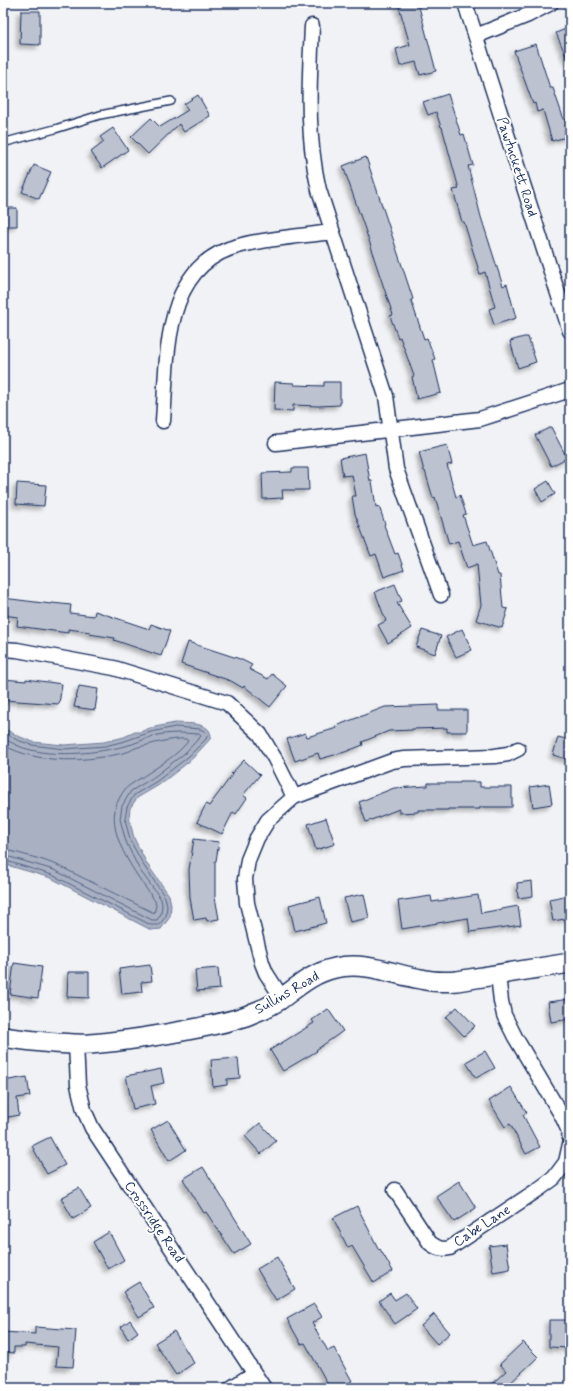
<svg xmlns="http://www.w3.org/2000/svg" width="573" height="1391" viewBox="0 0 573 1391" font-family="Mynerve,sans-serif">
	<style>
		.water { fill: #a8b0c2; stroke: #707c9a }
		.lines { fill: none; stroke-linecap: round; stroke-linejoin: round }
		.shore { stroke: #536386; stroke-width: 1 }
		.building { fill: #bcc2d0; stroke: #1b2f5e; filter: url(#shadow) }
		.lane-casing { stroke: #1b2f5e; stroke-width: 10 }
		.street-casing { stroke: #1b2f5e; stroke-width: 17 }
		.secondary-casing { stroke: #1b2f5e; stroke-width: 22 }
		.lane { stroke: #fff; stroke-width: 7 }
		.street { stroke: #fff; stroke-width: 14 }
		.secondary { stroke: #fff; stroke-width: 19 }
		.labels { text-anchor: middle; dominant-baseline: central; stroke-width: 4; stroke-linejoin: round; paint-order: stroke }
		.street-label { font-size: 14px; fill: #1b2f5e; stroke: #fff }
	</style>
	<defs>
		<filter id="shadow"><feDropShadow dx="-3.5" dy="3.5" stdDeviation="2" flood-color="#0004"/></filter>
	</defs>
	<rect width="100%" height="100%" fill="#f1f2f5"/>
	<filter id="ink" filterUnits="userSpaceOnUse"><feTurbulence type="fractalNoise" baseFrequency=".025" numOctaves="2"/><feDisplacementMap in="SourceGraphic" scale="8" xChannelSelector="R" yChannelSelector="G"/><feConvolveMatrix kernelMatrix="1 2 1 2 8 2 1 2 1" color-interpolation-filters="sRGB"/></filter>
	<g filter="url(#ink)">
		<!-- water -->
		<path class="water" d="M 175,723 C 187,724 212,721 211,738 L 191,760 L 159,785 L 137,798 L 130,808 L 129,818 L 134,838 L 147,864 L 169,895 L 171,905 L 170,917 L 161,929 L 151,930 L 51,878 L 3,864 L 3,728 L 18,736 L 33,742 L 64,745 L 104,742 L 124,737 L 135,732 L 140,732 L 150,728 Z"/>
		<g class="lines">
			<!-- shore -->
			<path class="shore" d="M 3,732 L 17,740 L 32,745 L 64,749 L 105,746 L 125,741 L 151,732 L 175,727 L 200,729 L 206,732 L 208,734 L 206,739 L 188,757 L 157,781 L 134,795 L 127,807 L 125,819 L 130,840 L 144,866 L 165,897 L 167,905 L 166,916 L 159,925 L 151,925 L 52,875 L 3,860
				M 3,738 C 12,743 21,748 31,750 C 59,757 97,753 125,746 C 135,744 144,739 153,736 C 169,732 183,733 199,734 L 201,736 L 185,753 L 154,777 L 131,791 L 122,806 L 120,819 L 126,842 L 139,869 L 161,899 L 162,905 L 161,914 L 157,920 L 152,920 L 54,870 L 3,855
				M 3,745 C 40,765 87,762 127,752 C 131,751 134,748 138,747 C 154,744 169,738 186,739 L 188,741 C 178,756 146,774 130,785 C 125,788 123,792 120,797 C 100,829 137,875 155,901 L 156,906 L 154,913 L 57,865 L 40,859 L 3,849"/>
		</g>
		<!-- building -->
		<path class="building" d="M 398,3 L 418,3 L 436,71 L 420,75 L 416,62 L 400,66 L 396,49 L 410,45 Z
			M 21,11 L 40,11 L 40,45 L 20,44 Z
			M 570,27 L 570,65 L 556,33 Z
			M 536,44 L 550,88 L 553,88 L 564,120 L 570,118 L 570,136 L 552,141 L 543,110 L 537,112 L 535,103 L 533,104 L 514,51 Z
			M 448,94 L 461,135 L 464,134 L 473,165 L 468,166 L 481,217 L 503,286 L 507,284 L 516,318 L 494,325 L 489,309 L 495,307 L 485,272 L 480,274 L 464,222 L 462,222 L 453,190 L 459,189 L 442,127 L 441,127 L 436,112 L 428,115 L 423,102 Z
			M 198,95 L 210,116 L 184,132 L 179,124 L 148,154 L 131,137 L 151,118 L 160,127 L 188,110 L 184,104 Z
			M 113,128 L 128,150 L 102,168 L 91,152 L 104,142 L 100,137 Z
			M 366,157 L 413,299 L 411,300 L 424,339 L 427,338 L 435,359 L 433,360 L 441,393 L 417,399 L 412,377 L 414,376 L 400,337 L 398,338 L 390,316 L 393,315 L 373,255 L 374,255 L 343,166 Z
			M 34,165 L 51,172 L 39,199 L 22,192 Z
			M 3,208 L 17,208 L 17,226 L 3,226 Z
			M 524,337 L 528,337 L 536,362 L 518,368 L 510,341 Z
			M 275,382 L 294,383 L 294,385 L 324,386 L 324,382 L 340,382 L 340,405 L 318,406 L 293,405 L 293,411 L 274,410 Z
			M 551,427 L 567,458 L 551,466 L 535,435 Z
			M 447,445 L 452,464 L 447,465 L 456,497 L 460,495 L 466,514 L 463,515 L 473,545 L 487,541 L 498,575 L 500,575 L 503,608 L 508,609 L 502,628 L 476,620 L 481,605 L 477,564 L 467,568 L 458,541 L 449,544 L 435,497 L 433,498 L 425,471 L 424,471 L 419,452 Z
			M 365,453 L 370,481 L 372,481 L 376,507 L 379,506 L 385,524 L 384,525 L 395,554 L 398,553 L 404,570 L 384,577 L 376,554 L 371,556 L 355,514 L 352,496 L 356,496 L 352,475 L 343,476 L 340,458 Z
			M 292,468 L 308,468 L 309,490 L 282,490 L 283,498 L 263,499 L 262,473 L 292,472 Z
			M 548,481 L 555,494 L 542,502 L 535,489 Z
			M 17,483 L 46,485 L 44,506 L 16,504 Z
			M 395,584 L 402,601 L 397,603 L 412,628 L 388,643 L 378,625 L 386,621 L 375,592 Z
			M 3,598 L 51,604 L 52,603 L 71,605 L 70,613 L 94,616 L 95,611 L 149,629 L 151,624 L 170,631 L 161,656 L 114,640 L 115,638 L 89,634 L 90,632 L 68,629 L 68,633 L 17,626 L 18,617 L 3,615 Z
			M 462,629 L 472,650 L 456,657 L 446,637 Z
			M 422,630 L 441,636 L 435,654 L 416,647 Z
			M 188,642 L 240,659 L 252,665 L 249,669 L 268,679 L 272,674 L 287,686 L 270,707 L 244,686 L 243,688 L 231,681 L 181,664 Z
			M 3,679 L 26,681 L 26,679 L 62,684 L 59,704 L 3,700 Z
			M 79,686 L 98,689 L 95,710 L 74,707 Z
			M 438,705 L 438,710 L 467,710 L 467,732 L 447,732 L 447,728 L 412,729 L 412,730 L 389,731 L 362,742 L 363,745 L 345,752 L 320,759 L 318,753 L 295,761 L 287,739 L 305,733 L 307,737 L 337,728 L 336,726 L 385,707 Z
			M 558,737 L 570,740 L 570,760 L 553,755 Z
			M 244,760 L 260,775 L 243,795 L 247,798 L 236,814 L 233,812 L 222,834 L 197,822 L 206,804 L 209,806 L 232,775 L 231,774 Z
			M 460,782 L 480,782 L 480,787 L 512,787 L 512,807 L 480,807 L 480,809 L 448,809 L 448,810 L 418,810 L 418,812 L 399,813 L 399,809 L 366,822 L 359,802 L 394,788 L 428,786 L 428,783 L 460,783 Z
			M 549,784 L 552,804 L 533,807 L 530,787 Z
			M 326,818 L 335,844 L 316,850 L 308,824 Z
			M 194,839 L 219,842 L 216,861 L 215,861 L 215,897 L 219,919 L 207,921 L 206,918 L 194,920 L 190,898 L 189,870 Z
			M 532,881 L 533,896 L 518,898 L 517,883 Z
			M 364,894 L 369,918 L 350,922 L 344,898 Z
			M 478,895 L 481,913 L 518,906 L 521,925 L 470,932 L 468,918 L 402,929 L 398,901 L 431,896 L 432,902 Z
			M 570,895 L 570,918 L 553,921 L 549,899 Z
			M 320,897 L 326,923 L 295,931 L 289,905 Z
			M 14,963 L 42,967 L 38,998 L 10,994 Z
			M 150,965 L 152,981 L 141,982 L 142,992 L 122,994 L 119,969 Z
			M 218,968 L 220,989 L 197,991 L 195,970 Z
			M 68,972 L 89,972 L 89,998 L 67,997 Z
			M 570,999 L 570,1019 L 551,1022 L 548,1002 Z
			M 457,1007 L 475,1026 L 464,1036 L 446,1017 Z
			M 328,1009 L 343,1031 L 316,1050 L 317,1051 L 283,1071 L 270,1050 L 314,1023 L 312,1020 Z
			M 485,1051 L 495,1068 L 476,1078 L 466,1062 Z
			M 238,1058 L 240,1078 L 227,1079 L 227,1085 L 213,1087 L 211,1060 Z
			M 161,1069 L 164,1083 L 151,1086 L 155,1104 L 133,1109 L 126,1076 Z
			M 27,1077 L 30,1096 L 17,1098 L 19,1115 L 3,1118 L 3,1081 Z
			M 511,1087 L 527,1113 L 523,1115 L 540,1147 L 526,1154 L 510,1124 L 505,1127 L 489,1101 Z
			M 168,1120 L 186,1150 L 169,1161 L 151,1130 Z
			M 260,1123 L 276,1141 L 261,1154 L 245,1136 Z
			M 50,1137 L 65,1165 L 47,1174 L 32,1146 Z
			M 203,1167 L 251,1244 L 234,1254 L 206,1212 L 204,1213 L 183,1179 Z
			M 459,1181 L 476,1208 L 454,1222 L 436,1196 Z
			M 79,1188 L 91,1208 L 73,1219 L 61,1198 Z
			M 357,1206 L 379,1250 L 380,1249 L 393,1271 L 374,1283 L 352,1246 L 348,1248 L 333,1218 Z
			M 109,1232 L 124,1260 L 108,1269 L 93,1242 Z
			M 506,1244 L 510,1269 L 493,1272 L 489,1246 Z
			M 277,1257 L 295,1289 L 276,1300 L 257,1269 Z
			M 139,1282 L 154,1308 L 139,1317 L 123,1292 Z
			M 390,1293 L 395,1300 L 406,1293 L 417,1309 L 395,1324 L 379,1301 Z
			M 314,1304 L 322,1317 L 312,1323 L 328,1351 L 334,1348 L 352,1381 L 339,1388 L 330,1388 L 305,1343 L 301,1344 L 287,1319 Z
			M 434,1314 L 450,1333 L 437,1344 L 421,1326 Z
			M 130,1320 L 138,1332 L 128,1339 L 121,1327 Z
			M 549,1320 L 570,1320 L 570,1348 L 549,1347 Z
			M 35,1327 L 76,1330 L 73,1367 L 56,1366 L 58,1347 L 25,1344 L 25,1347 L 14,1347 L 14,1353 L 3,1352 L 3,1332 L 35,1334 Z
			M 174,1331 L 194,1363 L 176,1375 L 155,1343 Z
			M 523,1342 L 538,1357 L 505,1388 L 487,1388 L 506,1371 L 500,1364 Z"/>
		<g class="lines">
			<!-- lane casing -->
			<g class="lane-casing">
				<path id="lane" d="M 3,145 L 6,142 L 55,129 L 100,115 L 171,101"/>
			</g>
			<!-- street casing -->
			<g class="street-casing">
				<path id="street" d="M 465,3 L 570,331
					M 312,26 C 310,70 307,119 314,163 C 315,172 317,181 319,190 L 386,396 L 396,469 L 441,595
					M 476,36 L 528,15 L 551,3
					M 163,421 C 168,357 161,263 242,245 C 271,238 302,236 332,232
					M 276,443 L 480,419 L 570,390
					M 3,649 L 17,650 L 114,668 L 227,703 L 260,734 L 275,759 L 294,797
					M 498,975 L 501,1001 L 504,1015 L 515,1037 L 562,1116 L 568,1129 L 570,1138
					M 282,998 L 266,973 L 262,963 L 247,903 L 245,879 L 248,860 L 257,838 L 268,820 L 294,797 L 392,761 L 404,759 L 495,756 L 508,754 L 518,749
					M 76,1044 L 78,1085 L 84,1110 L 92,1128 L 264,1388
					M 395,1190 L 430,1243 C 437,1248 441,1250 450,1248 L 539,1189 L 554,1178 L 566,1162 L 570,1144
					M 231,1388 L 254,1373"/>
			</g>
			<!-- secondary casing -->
			<g class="secondary-casing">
				<path id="secondary" d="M 3,1037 C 31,1041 62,1045 90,1044 C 126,1041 163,1035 198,1028 C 216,1024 236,1021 253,1013 C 262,1010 270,1006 278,1001 C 296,988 312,973 335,968 C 364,961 392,974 421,979 C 433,982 445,982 457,981 L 570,963"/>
			</g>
			<!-- lane -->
			<use href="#lane" class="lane"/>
			<!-- street -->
			<use href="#street" class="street"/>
			<!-- secondary -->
			<use href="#secondary" class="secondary"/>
		</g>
	</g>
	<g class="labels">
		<!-- street labels -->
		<g class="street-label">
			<text transform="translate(517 167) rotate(72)">Pawtuckett Road</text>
			<text transform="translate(287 993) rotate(-30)">Sullins Road</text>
			<text transform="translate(154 1222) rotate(56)">Crossridge Road</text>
			<text transform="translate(482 1226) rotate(-33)">Cabe Lane</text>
		</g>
	</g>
	<!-- margin -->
	<rect width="573" height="1391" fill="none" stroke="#fff" stroke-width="16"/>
	<rect x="8" y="8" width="557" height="1375" fill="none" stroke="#1b2f5e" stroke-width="1.5" filter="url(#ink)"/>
</svg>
